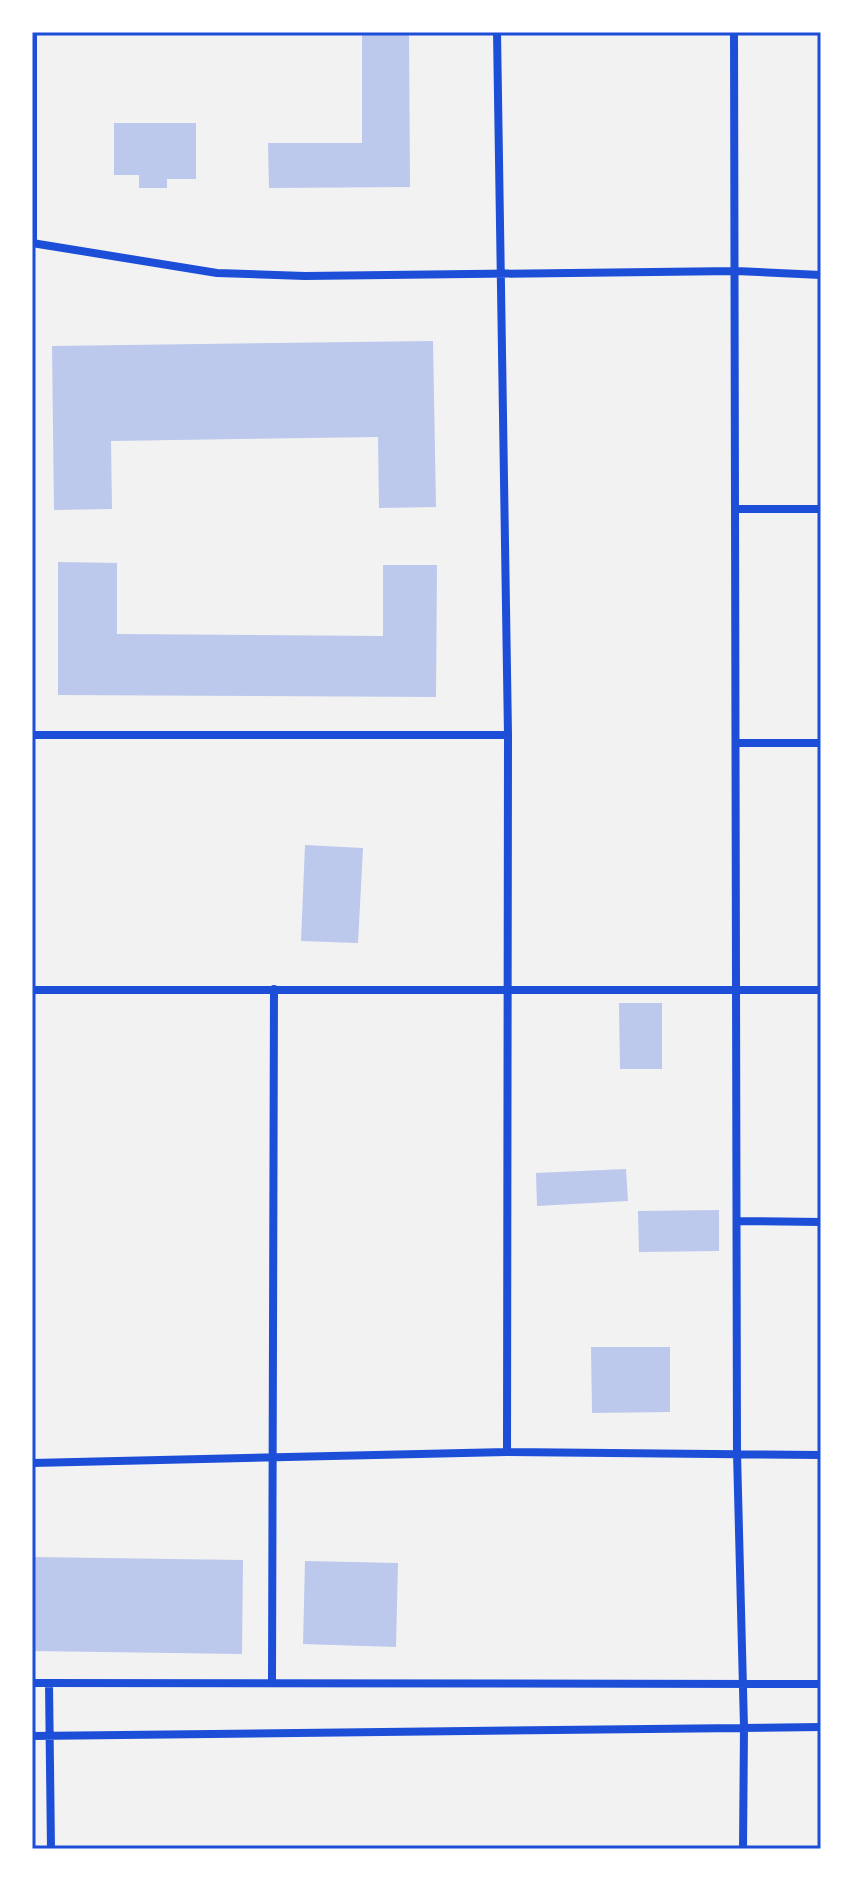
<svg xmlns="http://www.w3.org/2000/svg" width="853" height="1881" viewBox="0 0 853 1881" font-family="'Archivo Narrow',sans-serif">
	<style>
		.building { fill: #bdc9ec }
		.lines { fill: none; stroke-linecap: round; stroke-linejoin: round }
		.minor { stroke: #1d4ed8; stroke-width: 8 }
		.neatline { fill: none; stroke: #1d4ed8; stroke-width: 3 }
	</style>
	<rect width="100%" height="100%" fill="#f2f2f2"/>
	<!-- building -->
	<path class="building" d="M 362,32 L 409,32 L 410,187 L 269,188 L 268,143 L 362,143 Z
		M 114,123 L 196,123 L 196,179 L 167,179 L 167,188 L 139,188 L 139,175 L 114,175 Z
		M 433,341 L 436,507 L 379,508 L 378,437 L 111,441 L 112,509 L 54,510 L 52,346 Z
		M 58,562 L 117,563 L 117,634 L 383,636 L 383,565 L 437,565 L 436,697 L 58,695 Z
		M 305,845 L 363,848 L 358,943 L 301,941 Z
		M 619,1003 L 662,1003 L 662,1069 L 620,1069 Z
		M 626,1169 L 628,1201 L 537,1206 L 536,1173 Z
		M 719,1210 L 719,1251 L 639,1252 L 638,1211 Z
		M 591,1347 L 670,1347 L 670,1412 L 592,1413 Z
		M 32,1557 L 243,1560 L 242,1654 L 32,1651 Z
		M 305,1561 L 398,1563 L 396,1647 L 303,1644 Z"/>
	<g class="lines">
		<!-- minor -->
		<path class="minor" d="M 497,32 L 508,735 L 507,1452
			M 734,32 L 737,1453 L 744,1727 L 743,1849
			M 32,243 L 217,273 L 305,276 L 736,271 L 821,275
			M 33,243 L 33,32
			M 736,509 L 821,509
			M 32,735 L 508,735
			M 737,743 L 821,743
			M 32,990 L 821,990
			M 738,1221 L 821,1222
			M 32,1463 L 507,1452 L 821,1455
			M 32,1683 L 821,1684
			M 49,1683 L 51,1849
			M 272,1683 L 274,989
			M 32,1736 L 821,1727"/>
	</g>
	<!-- border -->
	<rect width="853" height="1881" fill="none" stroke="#ffffff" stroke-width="68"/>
	<rect x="34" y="34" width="785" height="1813" class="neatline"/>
</svg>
